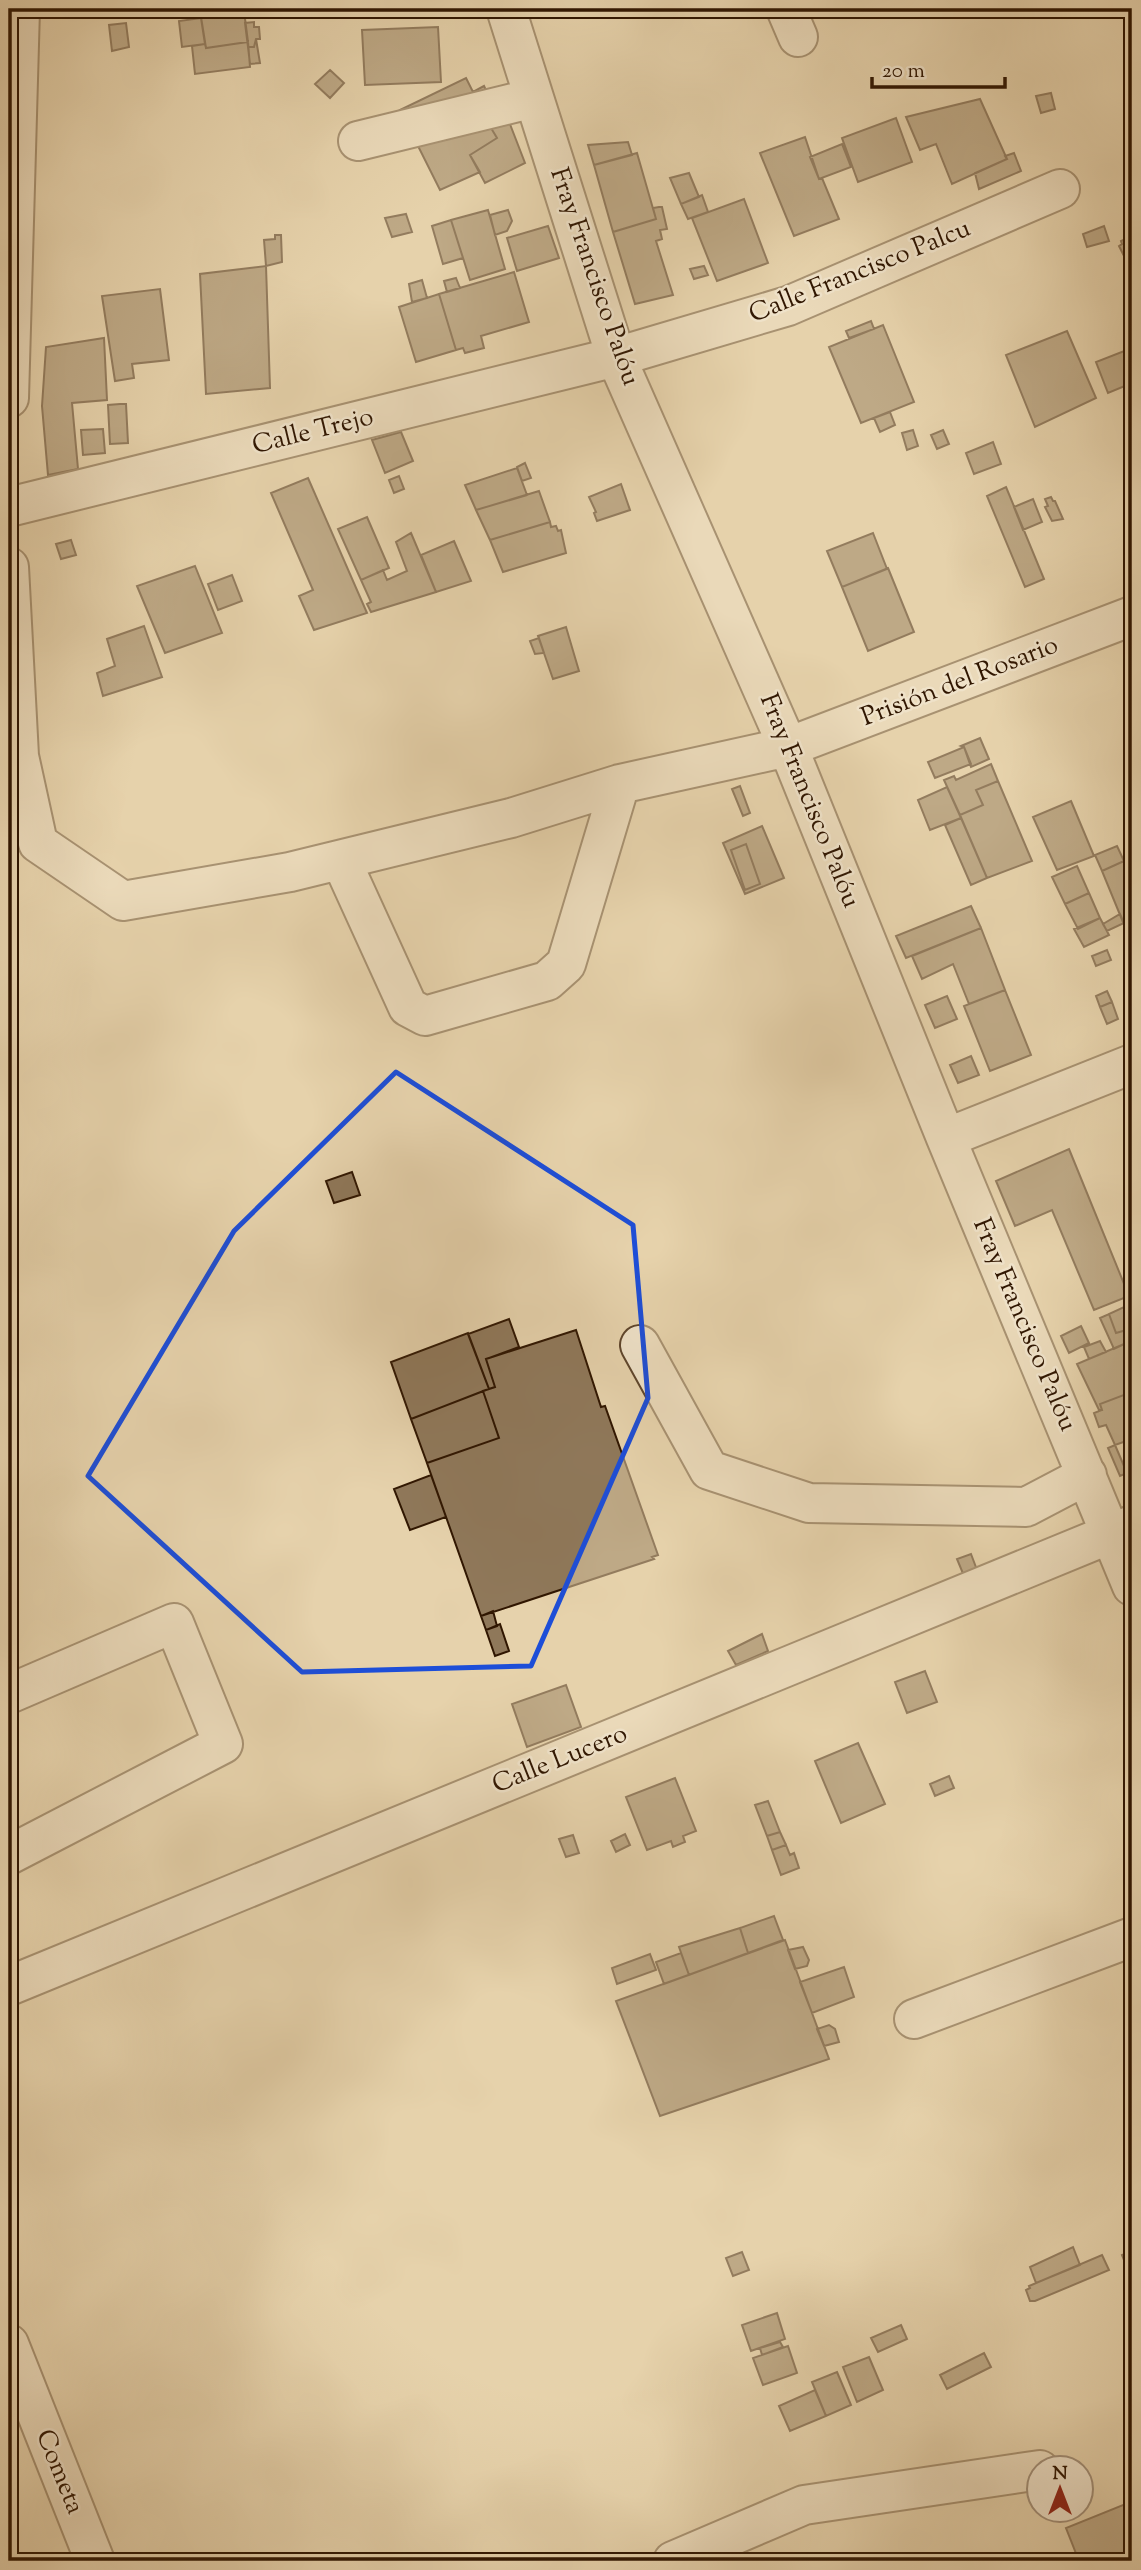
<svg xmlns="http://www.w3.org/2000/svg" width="1141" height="2570" viewBox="0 0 1141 2570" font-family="'Sorts Mill Goudy',serif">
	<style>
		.building { fill: #8f785a; stroke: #301601; stroke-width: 2; fill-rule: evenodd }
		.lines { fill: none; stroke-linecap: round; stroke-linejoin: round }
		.minor-casing { stroke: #5e452c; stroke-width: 42 }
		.minor { stroke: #efe2c9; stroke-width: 38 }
		.marked { fill: none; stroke: #1d4ed8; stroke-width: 5; stroke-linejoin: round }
		.labels { text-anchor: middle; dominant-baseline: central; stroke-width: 5; stroke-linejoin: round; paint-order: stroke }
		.street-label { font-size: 26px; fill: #301601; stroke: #efe2c9 }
	</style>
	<rect width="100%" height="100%" fill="#e6d2ac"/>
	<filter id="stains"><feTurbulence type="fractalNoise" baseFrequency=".00286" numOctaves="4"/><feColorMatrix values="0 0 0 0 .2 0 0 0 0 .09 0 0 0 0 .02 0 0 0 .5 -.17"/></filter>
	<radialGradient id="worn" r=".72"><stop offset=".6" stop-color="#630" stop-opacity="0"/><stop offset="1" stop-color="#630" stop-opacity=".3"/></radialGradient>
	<!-- building -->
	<path class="building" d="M 244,11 L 248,42 L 206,48 L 201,17 Z
		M 201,18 L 205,44 L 182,47 L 179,21 Z
		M 254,22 L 254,27 L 259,27 L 260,39 L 256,39 L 254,47 L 248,47 L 245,23 Z
		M 126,23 L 129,47 L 112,51 L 109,25 Z
		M 438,27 L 441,82 L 365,85 L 362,30 Z
		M 256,39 L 260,63 L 250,64 L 248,47 L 254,47 Z
		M 248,42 L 250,67 L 195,74 L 192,46 L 205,44 L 206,48 Z
		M 330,70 L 344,83 L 330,98 L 315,84 Z
		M 466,78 L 473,92 L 484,86 L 490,99 L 491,128 L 497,138 L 470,155 L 480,172 L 440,190 L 400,110 Z
		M 1051,93 L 1055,109 L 1041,113 L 1036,96 Z
		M 980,99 L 1007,159 L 952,184 L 936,144 L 920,150 L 906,117 Z
		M 896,118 L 912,162 L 858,182 L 842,138 Z
		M 508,119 L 525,163 L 485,183 L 470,155 L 497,138 L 491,128 Z
		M 805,137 L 819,179 L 822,178 L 839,219 L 794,236 L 760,153 Z
		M 628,142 L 632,155 L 594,165 L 588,145 Z
		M 842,144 L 851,167 L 819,179 L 810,157 Z
		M 637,153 L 656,219 L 613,232 L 594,165 Z
		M 1014,153 L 1021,171 L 979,189 L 975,173 L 1007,159 L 1005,156 Z
		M 689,173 L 699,197 L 681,204 L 670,178 Z
		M 702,195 L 708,212 L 688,219 L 681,204 Z
		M 744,199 L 768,263 L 717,281 L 692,218 Z
		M 659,207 L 662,207 L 667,229 L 660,230 L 662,239 L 656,241 L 673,295 L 635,304 L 613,232 L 656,219 L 653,208 Z
		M 488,210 L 505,269 L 470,280 L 451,220 Z
		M 508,210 L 512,221 L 507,231 L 495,235 L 490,215 Z
		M 406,214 L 412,232 L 392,237 L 385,218 Z
		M 451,220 L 463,258 L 443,264 L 432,226 Z
		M 548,226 L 559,258 L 517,271 L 507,238 Z
		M 1104,226 L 1109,241 L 1087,247 L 1083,234 Z
		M 275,235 L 281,235 L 282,262 L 266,266 L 264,240 L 275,239 Z
		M 1130,237 L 1132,252 L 1124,256 L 1119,246 L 1122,244 L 1121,241 Z
		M 266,266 L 270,388 L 206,394 L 200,274 Z
		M 704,266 L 708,275 L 694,279 L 690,269 Z
		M 514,272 L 529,322 L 481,336 L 484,348 L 465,353 L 463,348 L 456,350 L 439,294 Z
		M 456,278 L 460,288 L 447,292 L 444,281 Z
		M 422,280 L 427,298 L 412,302 L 409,284 Z
		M 160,289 L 169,360 L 132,364 L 134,378 L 115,381 L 102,296 Z
		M 439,294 L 456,350 L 416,362 L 399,307 Z
		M 871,321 L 874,329 L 849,338 L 846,331 Z
		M 883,325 L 914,402 L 861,423 L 829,347 Z
		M 1067,331 L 1096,398 L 1035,427 L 1006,355 Z
		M 104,338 L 107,400 L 72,403 L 78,469 L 48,475 L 42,406 L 46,347 Z
		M 1132,348 L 1132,383 L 1108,393 L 1096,362 Z
		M 120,404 L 126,404 L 128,443 L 110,444 L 108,405 Z
		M 890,412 L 895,425 L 880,432 L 874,418 Z
		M 103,429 L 105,453 L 83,455 L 81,430 Z
		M 913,430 L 918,446 L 907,450 L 902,433 Z
		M 943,430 L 949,444 L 937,449 L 931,435 Z
		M 401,432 L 413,461 L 385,473 L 372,440 Z
		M 993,442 L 1001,464 L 974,474 L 966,453 Z
		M 525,463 L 531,478 L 522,481 L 517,467 Z
		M 517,468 L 527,495 L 476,510 L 465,485 Z
		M 399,476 L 404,489 L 394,493 L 389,480 Z
		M 308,478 L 367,613 L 314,630 L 299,596 L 313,590 L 271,493 Z
		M 621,484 L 630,510 L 597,521 L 594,513 L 596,512 L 589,497 Z
		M 1006,487 L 1044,579 L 1025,587 L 987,496 Z
		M 539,491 L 550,522 L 490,540 L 476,510 Z
		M 1051,497 L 1053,501 L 1055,501 L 1063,519 L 1052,521 L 1045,507 L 1048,506 L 1045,499 Z
		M 1033,499 L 1042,522 L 1023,530 L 1014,507 Z
		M 367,517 L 389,568 L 361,580 L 338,529 Z
		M 550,522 L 551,527 L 556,526 L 558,531 L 561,530 L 566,553 L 503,572 L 490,540 Z
		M 411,533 L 436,592 L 371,612 L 367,604 L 371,602 L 361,580 L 383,570 L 387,580 L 407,571 L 396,542 Z
		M 873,533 L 887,569 L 842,587 L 827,551 Z
		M 71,540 L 76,555 L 61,559 L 56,544 Z
		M 454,541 L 471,581 L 436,592 L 421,555 Z
		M 195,566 L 222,633 L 165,653 L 137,586 Z
		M 888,568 L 914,632 L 868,651 L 842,587 Z
		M 232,575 L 242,601 L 218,610 L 208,584 Z
		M 144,626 L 162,677 L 103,696 L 97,673 L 115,666 L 107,639 Z
		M 566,627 L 579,671 L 553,679 L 538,636 Z
		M 539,638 L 544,653 L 535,654 L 530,641 Z
		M 980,738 L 989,759 L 971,767 L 964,747 L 961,746 Z
		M 964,747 L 971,764 L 935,778 L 928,762 Z
		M 991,764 L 998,781 L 976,790 L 983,805 L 960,815 L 944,780 L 954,776 L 956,780 Z
		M 998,781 L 1032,861 L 987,878 L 960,815 L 983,805 L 976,790 Z
		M 740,786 L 750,813 L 743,816 L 732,789 Z
		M 947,787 L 961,818 L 930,830 L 918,800 Z
		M 1071,801 L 1094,856 L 1057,870 L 1033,817 Z
		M 961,818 L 987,878 L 971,885 L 945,825 Z
		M 762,826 L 784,878 L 745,894 L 723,843 ZM 746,844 L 760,884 L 745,890 L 731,850 Z
		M 746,844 L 760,884 L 745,890 L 731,850 Z
		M 1117,846 L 1124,861 L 1102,871 L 1095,855 Z
		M 1124,861 L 1132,881 L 1132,944 L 1102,871 Z
		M 1077,866 L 1089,893 L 1065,904 L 1052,877 Z
		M 1089,893 L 1100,918 L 1078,929 L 1065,904 Z
		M 971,906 L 981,928 L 906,958 L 896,936 Z
		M 1120,914 L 1124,923 L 1107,931 L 1103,924 Z
		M 1100,918 L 1109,935 L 1084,947 L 1074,929 Z
		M 981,928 L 1005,990 L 969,1004 L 953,964 L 922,979 L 912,956 Z
		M 1107,950 L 1111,960 L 1096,966 L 1092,956 Z
		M 1005,990 L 1031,1055 L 990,1071 L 964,1006 Z
		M 1107,991 L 1112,1002 L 1100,1007 L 1096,996 Z
		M 947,996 L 957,1019 L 935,1028 L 925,1005 Z
		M 1112,1002 L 1118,1019 L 1107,1024 L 1100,1007 Z
		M 971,1056 L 979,1075 L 958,1083 L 950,1065 Z
		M 1069,1149 L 1129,1296 L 1094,1310 L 1052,1210 L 1015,1226 L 996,1181 Z
		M 352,1172 L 360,1195 L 334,1203 L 326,1181 Z
		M 1124,1307 L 1132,1329 L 1131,1341 L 1123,1331 L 1116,1333 L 1109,1314 Z
		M 1109,1314 L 1116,1333 L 1123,1331 L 1131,1341 L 1114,1349 L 1100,1318 Z
		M 509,1319 L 519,1347 L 486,1359 L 495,1387 L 489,1389 L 468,1334 Z
		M 1081,1326 L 1089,1343 L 1069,1353 L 1061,1336 Z
		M 576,1330 L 601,1407 L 605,1406 L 658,1555 L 652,1557 L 654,1559 L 481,1616 L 427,1463 L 499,1438 L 483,1391 L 495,1387 L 486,1359 Z
		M 468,1333 L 489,1389 L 411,1419 L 391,1362 Z
		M 1100,1341 L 1106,1352 L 1089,1359 L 1084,1347 Z
		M 1131,1341 L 1132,1401 L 1129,1393 L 1100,1404 L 1102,1410 L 1099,1410 L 1077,1364 Z
		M 483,1391 L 499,1438 L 427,1463 L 411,1419 Z
		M 1129,1393 L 1132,1401 L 1132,1439 L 1115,1445 L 1106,1425 L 1099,1427 L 1094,1413 L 1102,1410 L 1100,1404 Z
		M 1115,1445 L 1127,1473 L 1120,1476 L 1108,1448 Z
		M 431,1475 L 446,1517 L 410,1530 L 394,1489 Z
		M 971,1554 L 977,1570 L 964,1576 L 957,1559 Z
		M 493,1611 L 497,1626 L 486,1630 L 481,1616 Z
		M 500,1624 L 509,1651 L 495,1656 L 486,1630 Z
		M 762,1634 L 768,1651 L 736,1665 L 728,1651 Z
		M 925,1671 L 937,1702 L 907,1713 L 895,1682 Z
		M 566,1685 L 581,1727 L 527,1747 L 512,1704 Z
		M 858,1743 L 885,1804 L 841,1823 L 815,1761 Z
		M 949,1776 L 954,1788 L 935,1796 L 930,1784 Z
		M 675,1778 L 696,1831 L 683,1836 L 685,1842 L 673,1847 L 671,1841 L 647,1850 L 626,1797 Z
		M 768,1801 L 780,1832 L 767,1836 L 755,1805 Z
		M 780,1832 L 786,1845 L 772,1850 L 767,1836 Z
		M 625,1834 L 630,1845 L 616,1852 L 611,1841 Z
		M 573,1835 L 579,1853 L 566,1857 L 559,1839 Z
		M 786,1845 L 790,1855 L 794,1853 L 799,1868 L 781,1875 L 772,1850 Z
		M 774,1916 L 783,1940 L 748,1953 L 740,1928 Z
		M 740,1928 L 748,1953 L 689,1975 L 679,1947 Z
		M 785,1940 L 829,2059 L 660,2116 L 616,2001 Z
		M 803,1947 L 809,1960 L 807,1966 L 795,1969 L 788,1950 Z
		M 681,1953 L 689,1975 L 664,1984 L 656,1962 Z
		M 650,1954 L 656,1970 L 617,1984 L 612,1968 Z
		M 844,1967 L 854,1997 L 812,2013 L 800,1982 Z
		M 829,2025 L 835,2029 L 839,2042 L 824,2046 L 817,2029 Z
		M 1073,2247 L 1080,2265 L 1036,2283 L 1030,2267 Z
		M 1132,2251 L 1132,2269 L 1128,2270 L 1122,2255 Z
		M 742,2252 L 749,2270 L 733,2276 L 726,2258 Z
		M 1102,2255 L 1109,2270 L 1035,2301 L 1030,2301 L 1026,2290 L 1030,2288 L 1029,2286 Z
		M 777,2313 L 785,2339 L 751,2351 L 742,2325 Z
		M 901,2325 L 907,2339 L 878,2352 L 871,2338 Z
		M 780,2342 L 783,2347 L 762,2355 L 760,2348 Z
		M 788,2346 L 797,2373 L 763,2385 L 753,2358 Z
		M 984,2353 L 991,2367 L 947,2389 L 940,2375 Z
		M 869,2357 L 883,2390 L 857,2402 L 843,2367 Z
		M 837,2372 L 851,2405 L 826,2416 L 812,2382 Z
		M 815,2390 L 826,2416 L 790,2431 L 779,2406 Z
		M 1128,2503 L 1132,2515 L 1132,2561 L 1079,2561 L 1066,2528 Z"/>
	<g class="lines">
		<!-- minor casing -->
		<g class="minor-casing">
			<path id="minor" d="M 506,9 L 616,357 L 788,747 L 946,1138 L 1132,1586
				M 786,9 L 798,37
				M 358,141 L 534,98
				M 9,398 L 20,9
				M 9,507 L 616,357 L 788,306 L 1060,189
				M 9,567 L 19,756 L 38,843 L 123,901 L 290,872 L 511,818 L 620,784 L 788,747 L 1132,616
				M 341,860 L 408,1007 L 425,1016 L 547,981 L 566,964 L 620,784
				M 946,1138 L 1132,1064
				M 640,1345 L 709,1470 L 809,1503 L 1026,1507 L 1087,1475
				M 9,1694 L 174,1623 L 223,1744 L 9,1855
				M 9,1986 L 1132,1525
				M 914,2019 L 1132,1937
				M 9,2344 L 95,2561
				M 673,2561 L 804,2505 L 1040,2470"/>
		</g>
		<!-- minor -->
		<use href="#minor" class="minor"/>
	</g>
	<!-- marked area -->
	<path d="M0 0H1141V2570H0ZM 396,1072 L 633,1225 L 648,1398 L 531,1666 L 302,1672 L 88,1476 L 234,1231 Z" fill="#e6d2ac" fill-opacity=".55" fill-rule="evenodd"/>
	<path class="marked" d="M 396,1072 L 633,1225 L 648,1398 L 531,1666 L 302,1672 L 88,1476 L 234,1231 Z"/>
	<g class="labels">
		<!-- street labels -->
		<g class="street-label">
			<text transform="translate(860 272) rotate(-22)">Calle Francisco Palcu</text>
			<text transform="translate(594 277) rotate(71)">Fray Francisco Palóu</text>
			<text transform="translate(313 432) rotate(-14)">Calle Trejo</text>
			<text transform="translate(960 682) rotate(-21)">Prisión del Rosario</text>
			<text transform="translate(809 801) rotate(68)">Fray Francisco Palóu</text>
			<text transform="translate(1024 1325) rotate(67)">Fray Francisco Palóu</text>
			<text transform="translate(560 1760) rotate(-22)">Calle Lucero</text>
			<text transform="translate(59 2472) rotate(68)">Cometa</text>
		</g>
	</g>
	<!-- margin -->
	<rect width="1141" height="2570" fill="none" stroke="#e6d2ac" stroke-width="35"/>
	<rect x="10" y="10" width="1120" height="2549" fill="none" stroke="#301601" stroke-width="3.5"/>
	<rect x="18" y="18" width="1106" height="2535" fill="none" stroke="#301601" stroke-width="2"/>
	<!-- north arrow -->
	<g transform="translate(1060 2489)"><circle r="33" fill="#efe2c9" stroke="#a39079" stroke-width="2"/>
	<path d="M0-5L12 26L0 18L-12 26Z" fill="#8f2418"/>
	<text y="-10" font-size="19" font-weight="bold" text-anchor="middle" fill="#301601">N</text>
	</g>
	<!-- scale -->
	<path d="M872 77v10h133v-10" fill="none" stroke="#301601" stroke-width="3.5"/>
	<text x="882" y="77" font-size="21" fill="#301601" stroke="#efe2c9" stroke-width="5" paint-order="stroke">20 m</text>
	<rect width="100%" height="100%" filter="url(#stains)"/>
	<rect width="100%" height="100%" fill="url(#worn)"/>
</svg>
